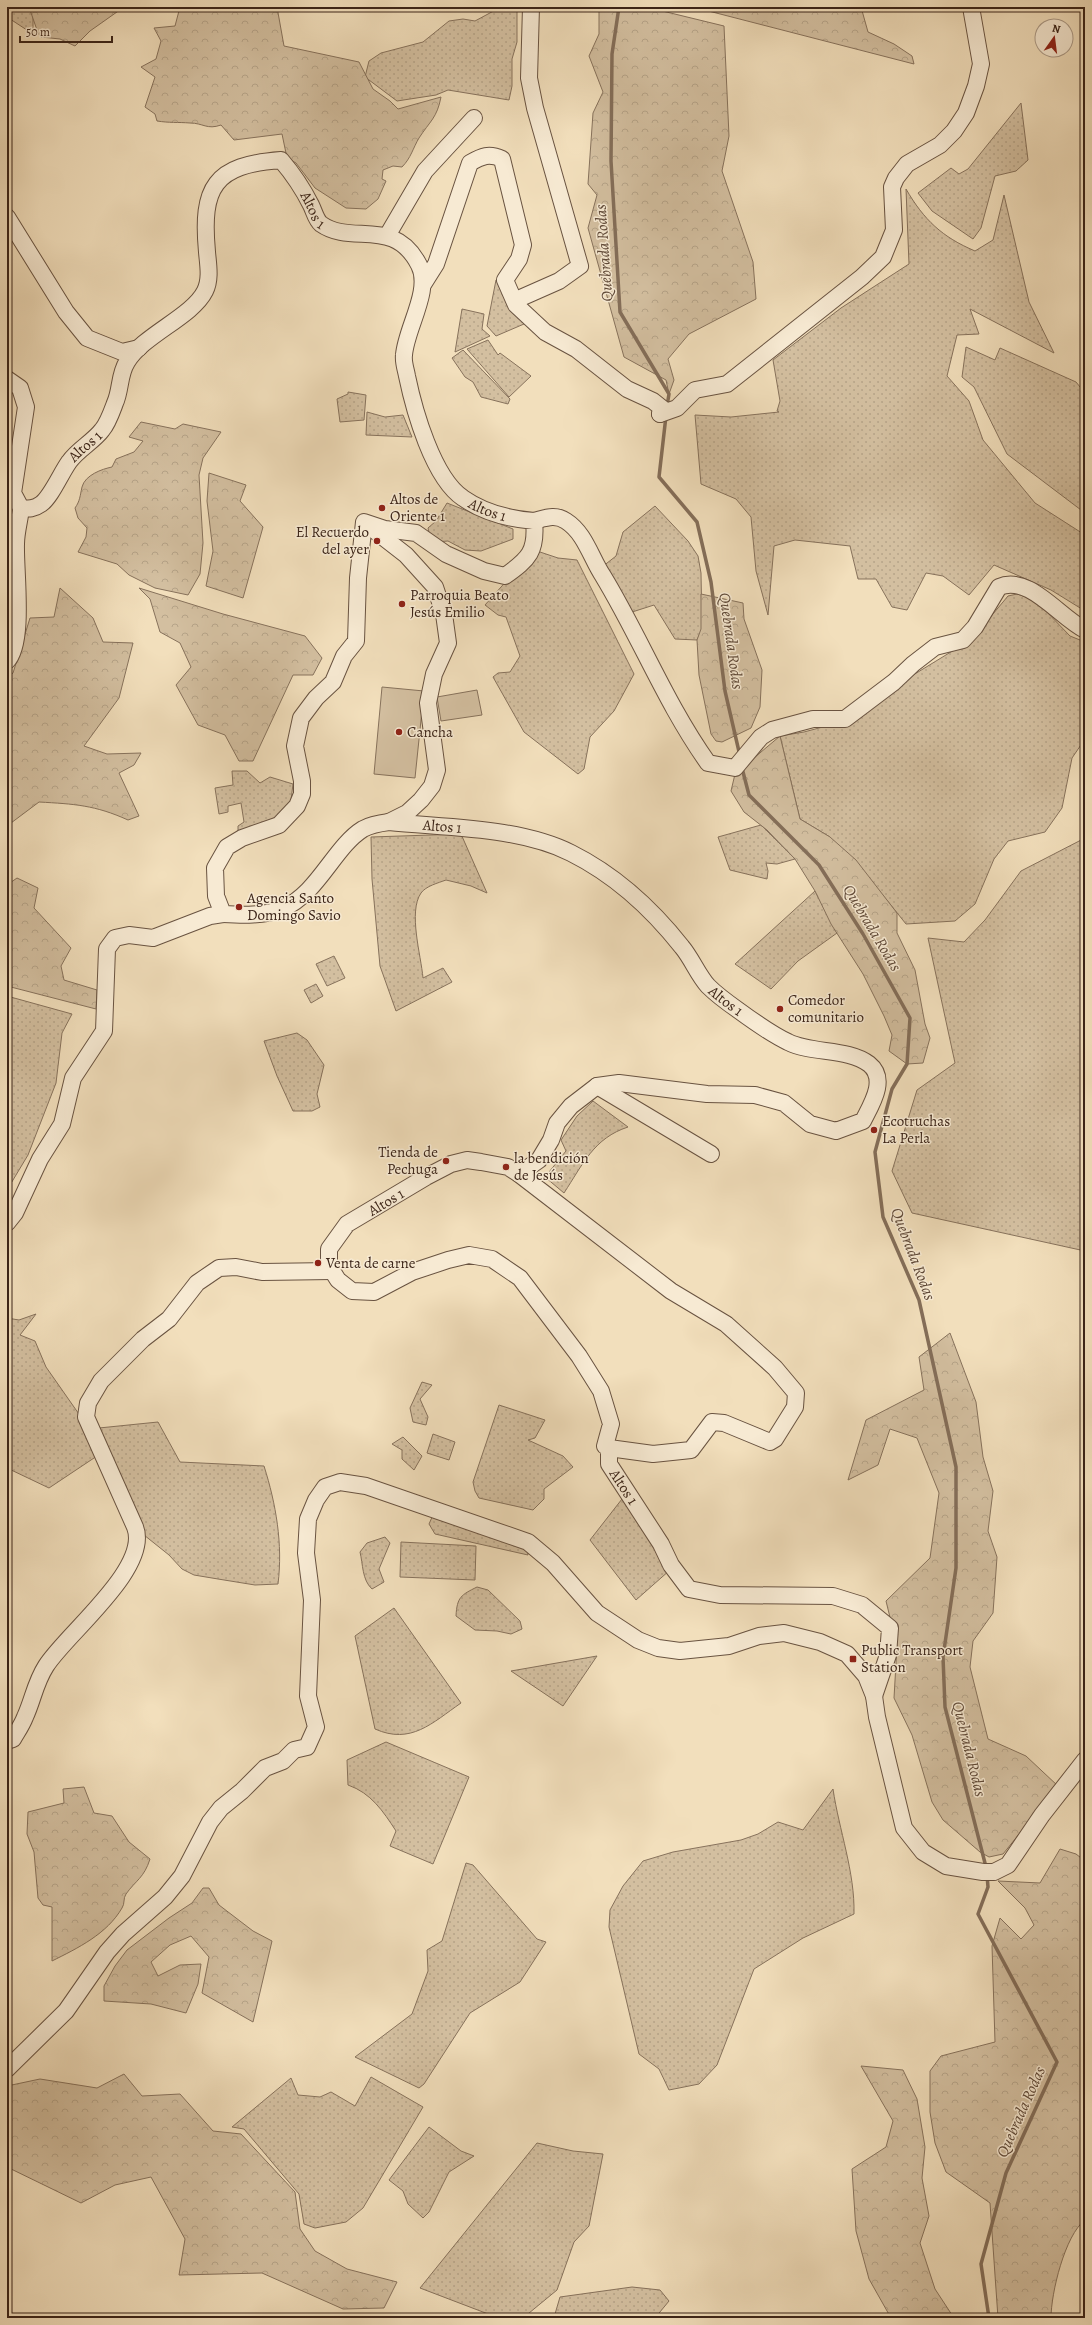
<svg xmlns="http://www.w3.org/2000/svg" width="1092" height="2325" viewBox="0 0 1092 2325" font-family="Alegreya,serif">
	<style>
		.grass { fill: url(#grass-dots); stroke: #87725c }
		.forest { fill: url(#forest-crowns); stroke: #87725c }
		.pitch { fill: #d3bfa0; stroke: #87725c }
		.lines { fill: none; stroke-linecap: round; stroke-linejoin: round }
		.stream { stroke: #846e59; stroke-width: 3.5 }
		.minor-casing { stroke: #695341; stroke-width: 18 }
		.minor { stroke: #f7ead3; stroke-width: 16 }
		.poi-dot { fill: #8f2418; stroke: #f7ead3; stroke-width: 1.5 }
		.labels { text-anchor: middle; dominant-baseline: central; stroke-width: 3; stroke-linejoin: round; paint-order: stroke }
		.street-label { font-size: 15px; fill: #3b2418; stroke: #f7ead3 }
		.poi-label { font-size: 15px; fill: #3b2418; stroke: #f7ead3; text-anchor: start }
		.water-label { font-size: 16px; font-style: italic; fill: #5f4938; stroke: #f7ead3 }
	</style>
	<defs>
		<pattern id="grass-dots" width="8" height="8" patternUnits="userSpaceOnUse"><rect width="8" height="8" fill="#d3bfa0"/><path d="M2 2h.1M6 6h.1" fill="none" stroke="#b6a489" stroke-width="1.8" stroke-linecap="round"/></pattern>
		<pattern id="forest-crowns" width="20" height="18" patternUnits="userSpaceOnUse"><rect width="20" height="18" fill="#d3bfa0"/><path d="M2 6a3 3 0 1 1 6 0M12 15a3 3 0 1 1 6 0" fill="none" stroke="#b6a489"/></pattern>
	</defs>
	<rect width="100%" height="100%" fill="#f2dfbc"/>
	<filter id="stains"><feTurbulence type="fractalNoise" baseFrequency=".005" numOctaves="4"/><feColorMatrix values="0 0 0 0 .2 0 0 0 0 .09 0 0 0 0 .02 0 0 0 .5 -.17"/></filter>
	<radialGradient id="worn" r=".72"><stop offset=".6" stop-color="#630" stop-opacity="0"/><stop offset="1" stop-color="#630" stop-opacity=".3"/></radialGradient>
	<!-- grass -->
	<path class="grass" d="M 7,7 L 29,7 L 33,15 L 33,34 L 7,17 Z
		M 501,7 L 517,10 L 517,42 L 512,59 L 512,86 L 509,100 L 448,90 L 436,95 L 397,101 L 365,77 L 369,61 L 381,53 L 423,42 L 449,21 L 463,19 L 475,21 Z
		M 1021,103 L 1028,160 L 1016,171 L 995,176 L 981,228 L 973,239 L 932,211 L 918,193 L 951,168 L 959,174 L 968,169 Z
		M 906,189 C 924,220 942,237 975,251 L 993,240 L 1004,195 L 1029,302 L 1054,353 L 970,309 L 979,334 L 957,335 L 947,376 L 969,401 L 983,440 L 1035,503 L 1085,535 L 1085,611 L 1051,590 L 994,565 L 969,595 L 943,576 L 926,573 L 907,610 L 892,607 L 876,579 L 858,579 L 850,546 L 795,540 L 774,546 L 768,615 L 756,571 L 751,517 L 736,499 L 701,484 L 695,415 L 731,417 L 779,412 L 777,411 L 780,401 L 773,360 L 841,308 L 909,264 Z
		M 496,280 L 502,282 L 508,302 L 524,324 L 496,336 L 487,326 Z
		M 462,309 L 484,314 L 482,329 L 490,336 L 455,352 Z
		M 488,340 L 498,355 L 500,353 L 531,376 L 509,397 L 467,349 Z
		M 966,347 L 995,360 L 1000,348 L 1076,382 L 1085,393 L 1085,513 L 1007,454 L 974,387 L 962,377 Z
		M 463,350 L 510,399 L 508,404 L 481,397 L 473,382 L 465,377 L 452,358 Z
		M 348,392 L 366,395 L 364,420 L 340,422 L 337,399 L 348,394 Z
		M 367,412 L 385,417 L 403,415 L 412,437 L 366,435 Z
		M 447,503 L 513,529 L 513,539 L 481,551 L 465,550 L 448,541 L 435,542 L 430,537 L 428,528 L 436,521 Z
		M 655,506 L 688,541 L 698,556 L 701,573 L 702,629 L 697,640 L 675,639 L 654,605 L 629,613 L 602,567 L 616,556 L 623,532 Z
		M 534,550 L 558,558 L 577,560 L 634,674 L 614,711 L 590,737 L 584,769 L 578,774 L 524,732 L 493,677 L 498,673 L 510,672 L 520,656 L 506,617 L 498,615 L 485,605 Z
		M 1017,594 L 1029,598 L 1044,609 L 1070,636 L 1085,642 L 1085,739 L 1072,758 L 1062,808 L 1045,832 L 1008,841 L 994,859 L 975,904 L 955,921 L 906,924 L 886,899 L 830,837 L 800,819 L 780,736 L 804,732 L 860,717 L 905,680 L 972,639 L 1008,596 Z
		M 232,771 L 247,771 L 260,783 L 270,777 L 293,784 L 290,808 L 281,818 L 238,832 L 238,826 L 244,822 L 241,803 L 228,806 L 228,812 L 219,814 L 215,788 L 233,785 Z
		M 761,825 L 795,859 L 777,864 L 766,863 L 768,871 L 767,879 L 730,870 L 718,837 Z
		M 461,834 L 487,893 L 471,886 L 446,880 C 438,883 426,886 421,893 C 408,912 421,955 423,978 L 443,968 L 452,982 L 396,1011 L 380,966 L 372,879 L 371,837 Z
		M 1085,838 L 1085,1251 L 912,1213 L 892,1171 L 917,1090 L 955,1063 L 928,938 L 964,942 L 985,920 L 1021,871 Z
		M 815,891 L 837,933 L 798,961 L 771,989 L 735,964 Z
		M 334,956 L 345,978 L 327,986 L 316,964 Z
		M 316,984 L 323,996 L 311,1003 L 304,990 Z
		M 7,996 L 72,1014 L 62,1033 L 56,1083 L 28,1155 L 7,1190 Z
		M 297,1033 L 307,1040 L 324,1065 L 317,1094 L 320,1107 L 312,1111 L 293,1111 L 277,1076 L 264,1041 Z
		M 593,1101 L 628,1127 C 594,1138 583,1164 564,1193 L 545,1177 L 566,1151 L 561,1140 L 577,1116 Z
		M 36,1314 L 20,1335 L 35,1341 L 46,1367 L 81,1417 L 97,1456 L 49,1488 L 7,1468 L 9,1398 L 7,1396 L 7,1318 L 19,1320 Z
		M 422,1382 L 432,1385 L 420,1399 L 428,1417 L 426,1425 L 413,1422 L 410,1408 Z
		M 499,1405 L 545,1420 L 535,1438 L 528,1440 L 563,1456 L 573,1467 L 544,1489 L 544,1499 L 533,1510 L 479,1498 L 475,1491 L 473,1482 Z
		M 158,1422 L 180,1462 L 264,1466 C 276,1504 283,1544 278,1584 L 255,1585 L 218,1579 L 194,1575 L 182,1569 L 169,1555 L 139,1531 L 99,1428 Z
		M 433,1434 L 455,1442 L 449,1460 L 427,1453 Z
		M 403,1437 L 422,1456 L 414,1470 L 402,1459 L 402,1450 L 392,1444 Z
		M 622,1499 L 652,1538 L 670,1570 L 636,1600 L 590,1540 Z
		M 433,1515 L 527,1546 L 528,1555 L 435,1534 L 429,1524 Z
		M 385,1537 L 390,1543 L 379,1569 L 384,1582 L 372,1589 C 362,1580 363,1564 360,1552 L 367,1543 Z
		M 401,1542 L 476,1546 L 475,1580 L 400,1577 Z
		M 477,1587 L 488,1590 L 520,1621 L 522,1629 L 511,1634 L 497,1631 L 475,1630 L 456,1616 C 457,1597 461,1595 477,1587 Z
		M 394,1608 L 461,1703 C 432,1723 411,1745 375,1729 L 355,1636 Z
		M 597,1656 L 563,1706 L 511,1671 Z
		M 386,1742 L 469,1777 L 433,1864 L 390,1846 L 396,1831 C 383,1811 371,1793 348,1785 L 347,1760 Z
		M 833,1789 C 839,1830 855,1872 854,1914 L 803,1938 L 754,1969 L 717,2065 L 699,2084 L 669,2090 L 659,2069 L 639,2054 L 609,1927 L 610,1910 L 623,1886 L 643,1861 L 673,1852 L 741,1840 L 758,1834 L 778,1822 L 803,1830 Z
		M 466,1863 L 473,1865 L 537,1939 L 546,1942 L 520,1982 L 470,2013 L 424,2084 L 419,2088 L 355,2057 L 412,2014 L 428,1971 L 427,1950 L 442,1941 Z
		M 371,2077 L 423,2107 L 363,2208 L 346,2222 L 315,2228 L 304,2224 L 299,2194 L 244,2129 L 232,2127 L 291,2078 L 298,2095 L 320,2097 L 331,2092 L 355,2106 Z
		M 429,2127 L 461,2151 L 474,2156 L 449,2172 L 429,2212 L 423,2218 L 408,2204 L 403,2191 L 389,2180 Z
		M 537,2143 L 573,2151 L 603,2154 L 589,2226 L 574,2242 L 557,2290 L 523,2318 L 496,2317 L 420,2288 Z
		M 632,2287 L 660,2290 L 669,2301 L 655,2318 L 557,2318 L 555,2314 L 560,2297 Z"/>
	<!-- forest -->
	<path class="forest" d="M 29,7 L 124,7 L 90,31 L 75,46 L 60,39 L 41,37 L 38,33 Z
		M 180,7 L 277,7 L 284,46 L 359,62 L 373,89 L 390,101 L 398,109 L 441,97 C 437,118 430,121 419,138 C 413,148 411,158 402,167 L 393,166 L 383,170 L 382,179 L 386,181 L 378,199 L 366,209 L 346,208 L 315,188 L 296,163 L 287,158 L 282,134 L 234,140 L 221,125 C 207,130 203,123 190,123 C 177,122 170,123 157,121 L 155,114 L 145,107 L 155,77 L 141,67 L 156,59 L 161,41 L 154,28 L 175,26 Z
		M 599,7 L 646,7 L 724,26 L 729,136 L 722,171 L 753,262 L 756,299 L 689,334 L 668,359 L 674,380 L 669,394 L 666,380 L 624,357 L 588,228 L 597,195 L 588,184 L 593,113 L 603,92 L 589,56 L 599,34 Z
		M 693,7 L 861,7 L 868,32 L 894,44 L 912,56 L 914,64 Z
		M 141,422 L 175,429 L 183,424 L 221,432 L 203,458 L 199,475 L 203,543 L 200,574 L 188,595 L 155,588 L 129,575 L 117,564 L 78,552 L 86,537 L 87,528 L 78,518 L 75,508 C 80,501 80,496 82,487 C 85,475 102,469 112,467 L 116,459 L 134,452 L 143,441 L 129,437 Z
		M 209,473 L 246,485 L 240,501 L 263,527 L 243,598 L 206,586 L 213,551 L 207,501 Z
		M 60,588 L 93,618 L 103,642 L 133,643 L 119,698 L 84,746 L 107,754 L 141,753 L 134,765 L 119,773 L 139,816 L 128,820 C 95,805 74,804 39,802 L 7,826 L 7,678 L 13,673 L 30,618 L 54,617 Z
		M 139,588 L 223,614 L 305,636 L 322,658 L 313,675 L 293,675 L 253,761 L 239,761 L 225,735 L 198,725 L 176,685 L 191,667 L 180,643 L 160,632 L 150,599 Z
		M 701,594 L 743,603 L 744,619 L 762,670 L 760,707 L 751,728 L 722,742 L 716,741 L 711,734 L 699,675 L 697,640 L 701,629 Z
		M 780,736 L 800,819 L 830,837 L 856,860 L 897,913 L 897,933 L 915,970 L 925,1024 L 930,1038 L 923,1063 L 907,1064 L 889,1051 L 892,1035 L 884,1016 L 863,974 L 831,924 L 815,891 L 795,859 L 767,830 L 744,812 L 731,791 L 735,774 Z
		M 17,878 L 38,888 L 34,908 L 71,948 L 61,966 L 64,980 L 97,990 L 96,1009 L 7,986 L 7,885 Z
		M 950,1333 L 976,1402 L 983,1457 L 993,1491 L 988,1531 L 997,1557 L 993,1613 L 973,1641 L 970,1667 L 988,1739 L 1026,1756 L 1058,1786 L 1003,1854 L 989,1857 L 980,1852 L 943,1820 L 932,1802 L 912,1735 L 894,1698 L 897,1646 L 886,1601 L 930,1558 L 939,1493 L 917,1438 L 890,1429 L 878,1465 L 848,1480 L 866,1420 L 924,1390 L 919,1357 Z
		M 84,1787 L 94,1813 L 112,1816 L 129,1842 L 150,1859 C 144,1878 136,1880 126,1894 C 123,1898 125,1904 122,1908 C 107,1934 78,1948 52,1961 L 52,1907 L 43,1905 L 38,1898 L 34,1852 L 27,1834 L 28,1812 L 64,1803 L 63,1789 Z
		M 1060,1849 L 1076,1854 L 1085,1861 L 1085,2220 C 1065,2235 1051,2293 1051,2318 L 998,2318 L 990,2203 L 946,2172 L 935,2143 L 930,2112 L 930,2071 L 941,2056 L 995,2042 L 992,1946 L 1000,1918 L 1021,1939 L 1034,1925 L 1025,1908 L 998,1881 L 1040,1883 Z
		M 203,1888 L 209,1888 L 219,1905 L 253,1931 L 272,1941 L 253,2022 L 202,1993 L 209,1957 L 191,1936 L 170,1945 L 151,1962 L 158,1976 L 180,1965 L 201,1964 L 198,1984 L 186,2013 L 151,2004 L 104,2001 L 104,1986 L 115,1966 L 127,1950 L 169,1918 L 192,1903 Z
		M 861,2066 L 903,2070 L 917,2099 L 925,2147 L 922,2178 L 929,2216 L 920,2243 L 935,2289 L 954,2318 L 891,2318 L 869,2279 L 856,2231 L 852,2169 L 886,2147 L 893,2121 Z
		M 124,2074 L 142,2096 L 180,2094 L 213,2131 L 241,2134 L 295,2192 L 300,2229 L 315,2251 L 347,2269 L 397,2282 L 384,2308 L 343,2309 L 262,2273 L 179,2275 L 185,2239 L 151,2177 L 115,2185 L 81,2203 L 7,2167 L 7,2086 L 40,2079 L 97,2088 Z"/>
	<!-- pitch -->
	<path class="pitch" d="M 382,687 L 424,691 L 415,778 L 374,774 Z
		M 477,690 L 482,715 L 441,721 L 437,697 Z"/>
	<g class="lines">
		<!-- stream -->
		<path class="stream" d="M 619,7 L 612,54 L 611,161 L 620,312 L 669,394 L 667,406
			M 666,416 L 659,477 L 697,522 L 711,582 L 725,691 L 740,756
			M 742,768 L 749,795 L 819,865 L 863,934 L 910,1018 L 907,1064 L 892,1089 L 875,1152 L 883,1217 L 919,1300 L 956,1467 L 956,1568 L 943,1657 L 945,1707 L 986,1867
			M 987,1875 L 988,1887 L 978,1914 L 1057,2062 L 1006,2173 L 981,2264 L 989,2318"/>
		<!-- minor casing -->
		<g class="minor-casing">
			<g id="minor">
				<path d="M 7,217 L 66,312 L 87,338 L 122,352 L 139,348"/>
				<path d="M 387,236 L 425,171 L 474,118"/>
				<path d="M 424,283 L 436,264 L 470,163 C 482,156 489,153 502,159 L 523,245 L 519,259 L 505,280 L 516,305 L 545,332 L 576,349 L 627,389 L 653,401 L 663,409 L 660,414"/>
				<path d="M 516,300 L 559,281 L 580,266 L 535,108 L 529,78 L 531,7"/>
				<path id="s1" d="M 7,379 L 20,388 L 26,407 L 13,493 L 21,508 C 29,509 34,509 41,504 C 51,497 61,473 69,462 C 78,449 93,442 102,430 C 108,423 112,411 115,403 C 121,390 119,374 127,362 C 143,335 192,317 205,291 C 211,279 208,264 207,252 C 201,187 214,165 281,160 C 293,174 303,189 311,205 C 314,211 316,220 321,224 C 352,246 394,216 419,265 C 432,290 406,328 404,355 C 403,362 406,370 407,376 C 414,410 433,478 463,498 C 483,512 510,519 534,521 C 537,551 529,559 505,576 L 484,571 L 446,554 L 416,533 L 385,529 L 364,522 L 358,578 L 356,641 L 344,656 L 333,682 L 316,698 L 301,718 L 295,746 L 302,781 L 302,794 L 297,806 L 279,825 L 242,838 L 227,847 L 215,868 L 216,896 L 223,914 C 242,915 264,916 282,909 C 318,894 334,847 363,829 C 370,825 381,823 389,822 C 447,828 519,827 571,853 C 615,875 652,909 682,947 C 692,959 698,975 708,986 C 717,995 728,1003 738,1010 C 753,1021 771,1034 788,1042 C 812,1054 848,1048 869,1064 C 888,1079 871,1105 863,1121 L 836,1131 L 810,1124 L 784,1103 L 755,1095 L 707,1094 L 619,1083 L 597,1086 L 571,1106 L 557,1123 L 551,1140 L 539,1160 L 519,1174 L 508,1167 L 481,1162 L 467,1160 L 451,1164 L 426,1177 L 347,1224 L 329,1249 L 329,1266 L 338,1280 L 352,1291 L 374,1292 L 412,1272 L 448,1260 L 469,1255 L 492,1259 L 520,1278 L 579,1356 L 601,1391 L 611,1424 L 605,1446 L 609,1448 L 609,1464 L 661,1544 L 671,1565 L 689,1589 L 720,1595 L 833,1596 L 862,1605 L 890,1628 L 888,1655 L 874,1696"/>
				<path d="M 660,414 L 677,408 L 695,390 L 727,384 L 862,277 L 883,257 L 894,230 L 892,187 L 896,178 L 907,164 L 940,145 L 954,131 L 966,113 L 976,86 L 981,64 L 971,7"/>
				<path d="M 534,521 C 546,518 555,514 566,521 C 585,533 591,558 603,576 C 640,637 666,704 708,763 L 735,768 L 761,737 L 772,730 L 813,719 L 845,719 L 894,682 L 913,664 L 935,647 L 963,640 L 975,627 L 999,587 C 1029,574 1059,617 1085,630"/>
				<path d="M 370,527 L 406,555 L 435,587 L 444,614 L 448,643 L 434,674 L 428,703 L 437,770 L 432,786 L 421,800 L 407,813 L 389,822"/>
				<path d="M 7,661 C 25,643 15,570 16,544 C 16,532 20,519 21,508"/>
				<path d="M 597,1086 L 711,1154"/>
				<path d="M 519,1174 L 671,1291 L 726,1324 L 775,1368 L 796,1393 L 795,1407 L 775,1439 L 770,1442 L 724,1423 L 712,1422 L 691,1450 L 653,1454 L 609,1448"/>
				<path d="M 7,1223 L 15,1213 L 40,1159 L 62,1124 L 73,1078 L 104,1031 L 107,949 L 115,938 L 129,935 L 153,938 L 210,916 L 223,914"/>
				<path d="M 7,1741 L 13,1739 C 17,1732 22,1725 25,1717 C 33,1700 35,1683 46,1666 C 66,1634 151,1568 135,1527 L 86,1417 L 88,1403 L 101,1381 L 143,1339 L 169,1319 L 197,1283 L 219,1268 L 236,1267 L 262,1272 L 332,1271"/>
				<path d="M 7,2069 L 66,2011 L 107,1952 L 123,1934 L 165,1897 L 182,1876 L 210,1822 L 221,1808 L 242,1791 L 265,1768 L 283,1761 L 294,1750 L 307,1747 L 316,1727 L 308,1696 L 312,1600 L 306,1553 L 308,1519 L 316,1500 L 325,1487 L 340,1482 L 366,1486 L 528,1542 L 553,1563 L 597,1613 L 638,1640 L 658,1648 L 680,1651 L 729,1646 L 759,1636 L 784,1633 L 820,1642 L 847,1654 L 866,1676 L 874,1696 L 877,1717 L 904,1828 L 923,1852 L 946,1866 L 983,1872 L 994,1872 L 1008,1865 L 1042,1815 L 1085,1760"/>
			</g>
		</g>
		<!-- minor -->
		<use href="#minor" class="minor"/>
	</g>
	<!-- markers -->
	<g class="poi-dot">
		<circle cx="382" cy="508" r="4"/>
		<circle cx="377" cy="541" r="4"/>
		<circle cx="402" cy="604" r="4"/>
		<circle cx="399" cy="732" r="4"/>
		<circle cx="239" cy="907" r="4"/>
		<circle cx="780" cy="1009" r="4"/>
		<circle cx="874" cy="1130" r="4"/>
		<circle cx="446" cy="1161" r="4"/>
		<circle cx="506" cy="1167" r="4"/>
		<circle cx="318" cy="1263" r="4"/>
		<rect x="849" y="1655" width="8" height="8" rx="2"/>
	</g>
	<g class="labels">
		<!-- street labels -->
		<g class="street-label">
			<text stroke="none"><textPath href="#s1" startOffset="677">Altos 1</textPath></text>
			<text stroke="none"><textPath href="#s1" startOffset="234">Altos 1</textPath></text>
			<text stroke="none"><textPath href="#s1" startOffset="1084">Altos 1</textPath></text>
			<text stroke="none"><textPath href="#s1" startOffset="2067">Altos 1</textPath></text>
			<text stroke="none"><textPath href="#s1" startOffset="2416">Altos 1</textPath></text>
			<text transform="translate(386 1202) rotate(-31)">Altos 1</text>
			<text stroke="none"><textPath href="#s1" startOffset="3736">Altos 1</textPath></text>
		</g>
		<!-- poi labels -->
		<g class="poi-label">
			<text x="390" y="499">Altos de<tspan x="390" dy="17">Oriente 1</tspan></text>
			<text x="369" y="532" text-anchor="end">El Recuerdo<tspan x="369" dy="17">del ayer</tspan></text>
			<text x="410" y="595">Parroquia Beato<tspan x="410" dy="17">Jesús Emilio</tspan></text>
			<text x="407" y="732">Cancha</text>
			<text x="247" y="898">Agencia Santo<tspan x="247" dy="17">Domingo Savio</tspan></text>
			<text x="788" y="1000">Comedor<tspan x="788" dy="17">comunitario</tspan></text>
			<text x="882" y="1121">Ecotruchas<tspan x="882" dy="17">La Perla</tspan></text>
			<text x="438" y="1152" text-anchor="end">Tienda de<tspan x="438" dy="17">Pechuga</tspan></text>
			<text x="514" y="1158">la bendición<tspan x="514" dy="17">de Jesús</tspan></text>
			<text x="326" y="1263">Venta de carne</text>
			<text x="861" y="1650">Public Transport<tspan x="861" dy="17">Station</tspan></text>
		</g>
		<!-- water labels -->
		<g class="water-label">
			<text transform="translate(604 253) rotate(-94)">Quebrada Rodas</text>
			<text transform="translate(731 641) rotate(82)">Quebrada Rodas</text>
			<text transform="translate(872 928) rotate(59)">Quebrada Rodas</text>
			<text transform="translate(913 1254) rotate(69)">Quebrada Rodas</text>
			<text transform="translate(969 1749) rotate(76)">Quebrada Rodas</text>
			<text transform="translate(1021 2112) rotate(-66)">Quebrada Rodas</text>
		</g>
	</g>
	<!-- margin -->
	<rect width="1092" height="2325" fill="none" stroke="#f2dfbc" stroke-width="24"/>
	<rect x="8" y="8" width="1076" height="2309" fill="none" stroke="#3b2418" stroke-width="2"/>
	<rect x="12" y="12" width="1068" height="2301" fill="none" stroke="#3b2418"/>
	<!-- north arrow -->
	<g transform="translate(1054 38) rotate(14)"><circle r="19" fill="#f7ead3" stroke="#ac9b88"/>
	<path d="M0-3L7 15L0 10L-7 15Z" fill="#8f2418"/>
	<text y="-6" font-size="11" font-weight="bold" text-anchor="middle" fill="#3b2418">N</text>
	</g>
	<!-- scale -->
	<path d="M20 36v6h92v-6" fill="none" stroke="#3b2418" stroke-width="2"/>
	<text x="26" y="36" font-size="12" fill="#3b2418" stroke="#f7ead3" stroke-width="3" paint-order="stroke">50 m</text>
	<rect width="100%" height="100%" filter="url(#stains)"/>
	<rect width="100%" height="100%" fill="url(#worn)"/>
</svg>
